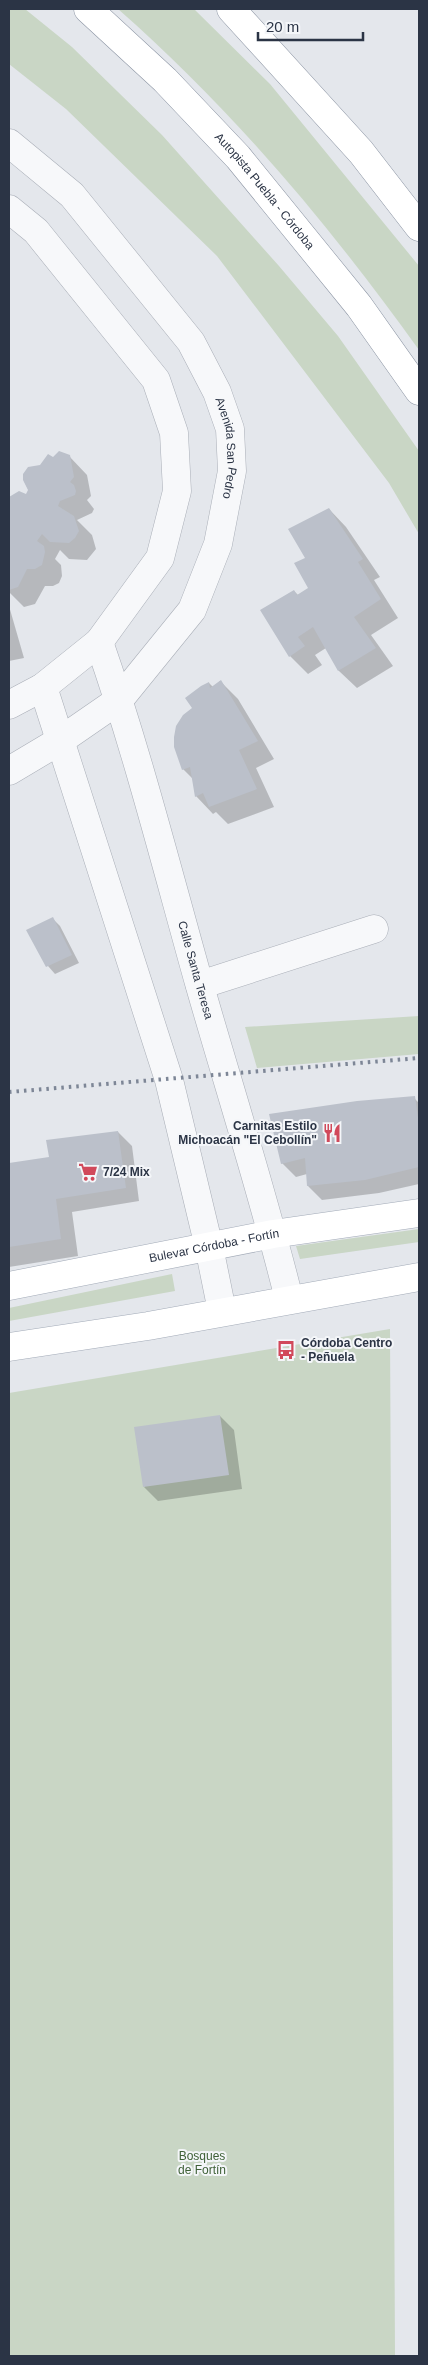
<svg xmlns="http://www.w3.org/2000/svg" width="428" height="2365" viewBox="0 0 428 2365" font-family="Arial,sans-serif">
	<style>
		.green { fill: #c9d6c5 }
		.shadow { fill: #0003 }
		.building { fill: #bbc0ca }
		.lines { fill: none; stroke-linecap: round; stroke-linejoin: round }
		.minor-casing { stroke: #a9aeb7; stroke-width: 29 }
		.major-casing { stroke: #a3abb8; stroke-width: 29 }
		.highway-casing { stroke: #8b94a3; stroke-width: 29 }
		.minor { stroke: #f7f8fa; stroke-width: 28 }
		.major { stroke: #fff; stroke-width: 28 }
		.highway { stroke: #fff; stroke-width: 28 }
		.rail { stroke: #7d8696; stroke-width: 4; stroke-dasharray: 2.5 5; stroke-linecap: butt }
		.labels { text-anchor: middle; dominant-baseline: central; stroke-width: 4; stroke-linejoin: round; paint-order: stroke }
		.street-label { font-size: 12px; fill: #2b3445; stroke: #f4f6f9 }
		.poi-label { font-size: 12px; font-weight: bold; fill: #2b3445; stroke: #f4f6f9; text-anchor: start }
		.park-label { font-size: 12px; fill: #3f6138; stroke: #f4f6f9 }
	</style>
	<rect width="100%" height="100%" fill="#e4e7ec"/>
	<!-- green -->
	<path class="green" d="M 9,9 L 25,9 L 72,47 L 162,135 L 279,266 L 338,336 L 419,451 L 419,534 L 389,483 L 217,256 L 66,109 L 9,64 Z
		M 118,9 L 194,9 L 270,84 L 419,266 L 419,350 C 331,227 231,108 118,9 Z
		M 419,1016 L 419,1054 L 257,1068 L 245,1027 Z
		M 419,1229 L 419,1242 L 300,1259 L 296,1246 Z
		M 172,1274 L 175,1291 L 9,1321 L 9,1308 Z
		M 390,1329 L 395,2356 L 9,2356 L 9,1393 Z"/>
	<!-- shadow -->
	<path class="shadow" d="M 69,456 L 87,475 L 91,496 L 87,500 L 94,509 L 92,513 L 77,520 L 92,535 L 96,549 L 87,560 L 69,559 L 60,550 L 55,559 L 61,565 L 62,576 L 59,583 L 53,586 L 45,586 L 35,604 L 24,607 L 9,592 L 9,499 L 20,493 L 27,495 L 41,466 L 53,458 Z
		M 329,509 L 346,527 L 380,577 L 374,580 L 398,618 L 371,635 L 393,666 L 357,688 L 339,671 L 326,648 L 315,655 L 322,665 L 308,674 L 290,656 L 294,591 L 298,595 L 310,589 L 307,558 Z
		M 9,606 L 24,658 L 9,661 Z
		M 220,681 L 238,699 L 274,759 L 256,768 L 274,807 L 228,824 L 216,812 L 213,814 L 196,796 L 193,779 L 183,769 L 194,708 L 209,683 L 213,687 Z
		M 52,918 L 60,926 L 79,963 L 55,974 L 48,966 Z
		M 414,1098 L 419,1103 L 419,1184 L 379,1193 L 322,1200 L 308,1186 L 307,1174 L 296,1177 L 282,1163 Z
		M 118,1132 L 132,1146 L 139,1201 L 72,1212 L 78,1256 L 9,1267 L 9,1164 L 49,1159 L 51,1161 Z
		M 220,1416 L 234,1430 L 242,1489 L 158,1501 L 144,1487 Z"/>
	<!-- building -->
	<path class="building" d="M 59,451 L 70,455 L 74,477 L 70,482 L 74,485 L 76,491 L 75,495 L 60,501 L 58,506 L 74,516 L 79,531 L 75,538 L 69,543 L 50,542 L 42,534 L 37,541 L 44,546 L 45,552 L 42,565 L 35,569 L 27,569 L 18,587 L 9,590 L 9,497 L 19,491 L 26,494 L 28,490 L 23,480 L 23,474 L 28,467 L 40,465 L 48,454 L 53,457 Z
		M 329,508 L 363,559 L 358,562 L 381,599 L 354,617 L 376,648 L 338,671 L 313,627 L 298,637 L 305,646 L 289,657 L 260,610 L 294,590 L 297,595 L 308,588 L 294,563 L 305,558 L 288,529 Z
		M 221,680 L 258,741 L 239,750 L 257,789 L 209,807 L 203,793 L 195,797 L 190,767 L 182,770 L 174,747 L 174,737 L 176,726 L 183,715 L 192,708 L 185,698 L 201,686 L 209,682 L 210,688 Z
		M 53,917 L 72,955 L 46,967 L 26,930 Z
		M 415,1096 L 419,1125 L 419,1167 L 365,1180 L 307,1186 L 305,1158 L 281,1164 L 269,1114 L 357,1101 Z
		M 118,1131 L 126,1188 L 56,1199 L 61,1239 L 9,1247 L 9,1163 L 49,1157 L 46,1140 Z
		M 220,1415 L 229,1475 L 143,1487 L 134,1427 Z"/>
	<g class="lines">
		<!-- minor casing -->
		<g class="minor-casing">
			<g id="minor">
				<path id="s1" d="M 9,143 L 72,195 L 191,342 L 217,392 L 230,429 L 232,471 L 218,544 L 192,610 L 119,700 L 61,740 L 9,771"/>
				<path d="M 9,209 L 36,231 L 156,380 L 174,433 L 177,491 L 160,558 L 99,642 L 43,687 L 9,705"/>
				<path id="s2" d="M 99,642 C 138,754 167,869 199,983 C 229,1088 263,1193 289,1299"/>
				<path d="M 43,687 L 169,1080 L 209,1247 L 222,1311"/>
				<path d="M 200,985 L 374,929"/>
			</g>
		</g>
		<!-- major casing -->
		<g class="major-casing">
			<g id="major">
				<path id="s3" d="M 9,1286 L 273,1234 L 419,1213"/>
				<path d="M 9,1347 L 148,1326 L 419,1277"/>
			</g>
		</g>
		<!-- highway casing -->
		<g class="highway-casing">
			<g id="highway">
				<path id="s4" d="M 88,9 L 165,80 L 238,157 L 359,306 L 419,391"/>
				<path d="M 231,9 L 361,152 L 419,227"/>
			</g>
		</g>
		<!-- minor -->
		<use href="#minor" class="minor"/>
		<!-- major -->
		<use href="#major" class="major"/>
		<!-- highway -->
		<use href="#highway" class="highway"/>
		<!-- rail -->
		<path class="rail" d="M 9,1092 L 419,1058"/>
	</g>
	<!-- icons -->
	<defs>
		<g id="restaurant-bare" transform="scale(1.5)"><path d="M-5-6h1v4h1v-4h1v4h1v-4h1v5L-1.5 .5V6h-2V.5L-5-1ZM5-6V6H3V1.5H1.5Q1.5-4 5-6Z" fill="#d1495b" stroke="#f4f6f9" stroke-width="2.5" paint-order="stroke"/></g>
		<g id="supermarket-bare" transform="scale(1.5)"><path d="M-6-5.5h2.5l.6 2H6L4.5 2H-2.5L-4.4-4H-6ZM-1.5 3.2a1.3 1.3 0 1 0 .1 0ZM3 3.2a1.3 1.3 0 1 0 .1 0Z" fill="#d1495b" stroke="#f4f6f9" stroke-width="2.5" paint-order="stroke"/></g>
		<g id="bus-bare" transform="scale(1.5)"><path d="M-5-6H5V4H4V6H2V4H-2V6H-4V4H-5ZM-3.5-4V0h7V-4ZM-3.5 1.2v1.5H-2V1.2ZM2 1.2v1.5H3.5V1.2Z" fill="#d1495b" stroke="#f4f6f9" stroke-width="2.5" paint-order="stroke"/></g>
	</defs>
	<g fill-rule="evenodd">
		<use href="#restaurant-bare" x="332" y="1133"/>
		<use href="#supermarket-bare" x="88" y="1172"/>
		<use href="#bus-bare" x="286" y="1350"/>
	</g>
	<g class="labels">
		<!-- street labels -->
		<g class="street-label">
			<text stroke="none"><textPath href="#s4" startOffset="254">Autopista Puebla - Córdoba</textPath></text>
			<text stroke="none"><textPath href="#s1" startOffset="385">Avenida San Pedro</textPath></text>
			<text stroke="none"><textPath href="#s2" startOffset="342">Calle Santa Teresa</textPath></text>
			<text stroke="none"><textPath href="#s3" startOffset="209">Bulevar Córdoba - Fortín</textPath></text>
		</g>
		<!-- poi labels -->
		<g class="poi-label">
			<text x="317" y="1126" text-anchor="end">Carnitas Estilo<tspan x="317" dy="14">Michoacán "El Cebollín"</tspan></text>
			<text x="103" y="1172">7/24 Mix</text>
			<text x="301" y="1343">Córdoba Centro<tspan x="301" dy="14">- Peñuela</tspan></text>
		</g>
		<!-- park labels -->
		<g class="park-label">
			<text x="202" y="2156">Bosques<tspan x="202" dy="14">de Fortín</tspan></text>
		</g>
	</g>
	<!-- border -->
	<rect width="428" height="2365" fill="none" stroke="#2b3445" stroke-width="20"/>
	<!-- scale -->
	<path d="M258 32v8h105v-8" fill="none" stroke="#2b3445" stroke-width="2.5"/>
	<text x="266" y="32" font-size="15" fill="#2b3445" stroke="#f4f6f9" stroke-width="4" paint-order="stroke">20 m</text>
</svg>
